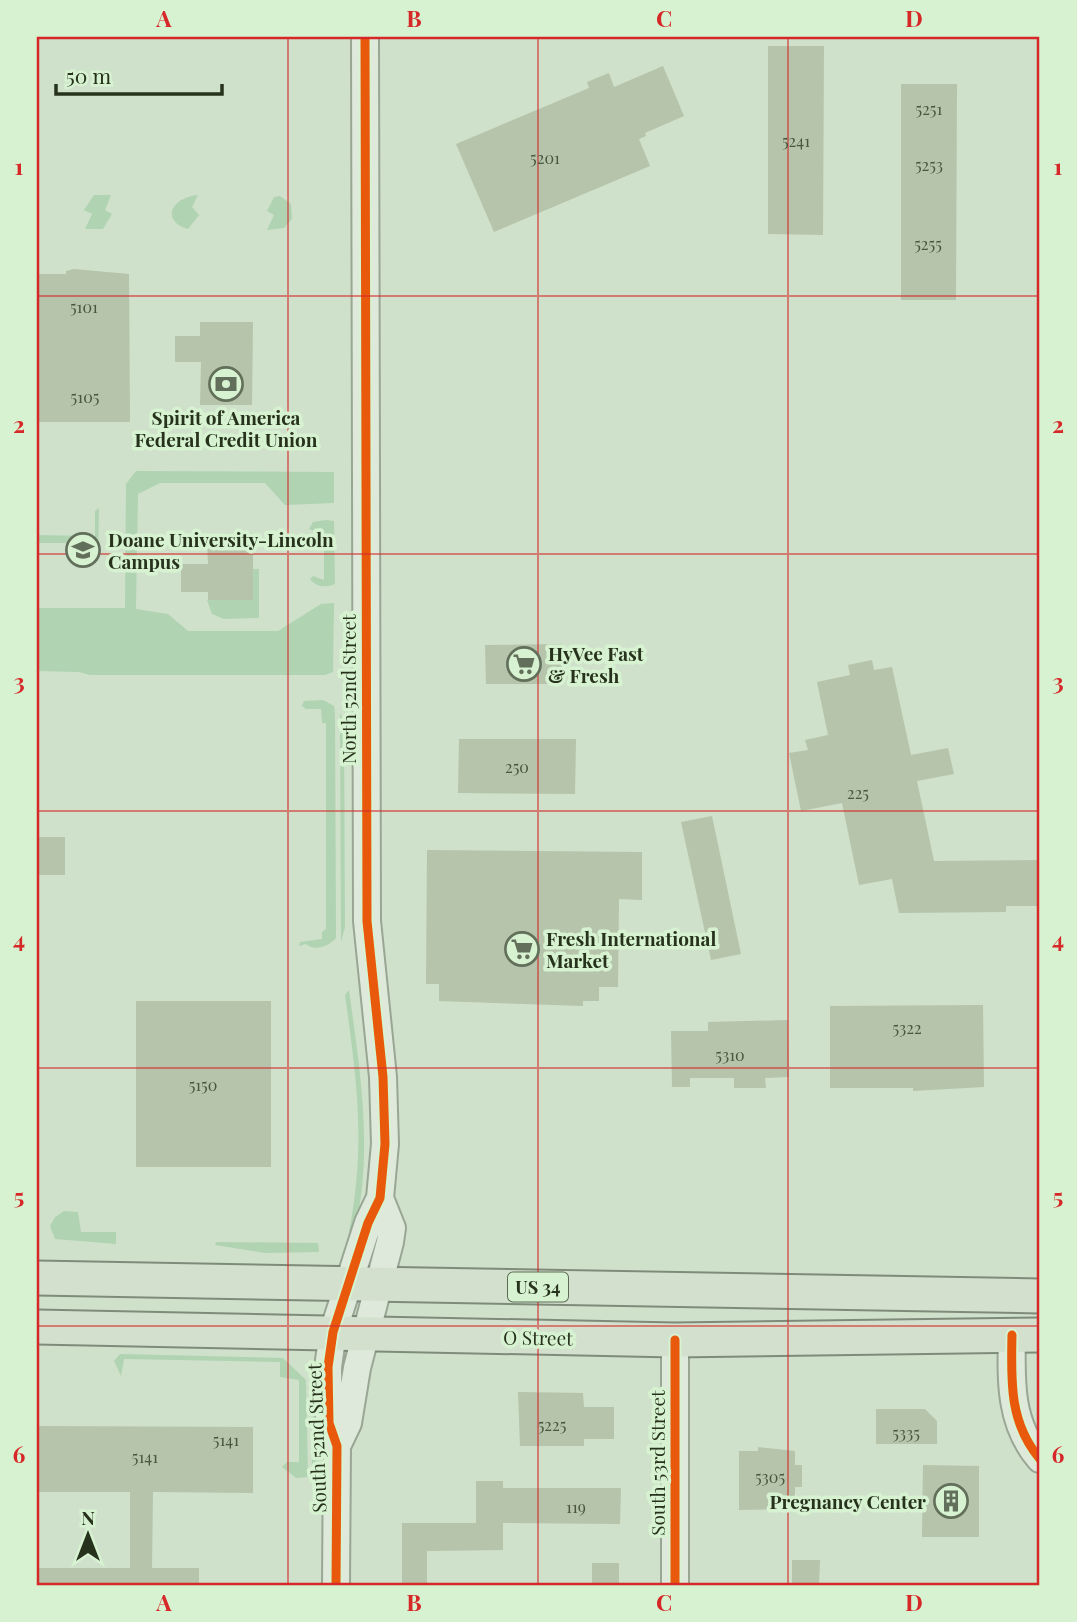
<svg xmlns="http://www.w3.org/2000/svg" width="1077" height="1622" viewBox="0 0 1077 1622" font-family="'Playfair Display',serif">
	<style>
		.green { fill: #b0d3b2 }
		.building { fill: #b5c4ab }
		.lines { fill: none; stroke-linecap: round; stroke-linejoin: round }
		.minor-casing { stroke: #99a694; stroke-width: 30 }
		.major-casing { stroke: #7f8b7a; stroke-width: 37 }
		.minor { stroke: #dee9db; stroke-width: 26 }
		.major { stroke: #d2e0cd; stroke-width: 33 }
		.cycleway-casing { stroke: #d7f2d0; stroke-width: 13 }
		.cycleway { stroke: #e8590c; stroke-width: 9 }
		.grid { fill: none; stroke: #d62828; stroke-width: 2; stroke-opacity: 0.55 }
		.labels { text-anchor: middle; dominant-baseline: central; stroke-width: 7; stroke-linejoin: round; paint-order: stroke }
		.number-label { font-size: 16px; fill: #4a5640 }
		.shield { fill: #d7f2d0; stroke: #5c6c53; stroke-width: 2 }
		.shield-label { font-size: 18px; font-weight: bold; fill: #27321d }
		.poi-label { font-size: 19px; font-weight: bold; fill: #27321d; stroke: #d7f2d0; text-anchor: start }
		.street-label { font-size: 19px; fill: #27321d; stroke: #d7f2d0 }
		.neatline { fill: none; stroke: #d62828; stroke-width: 2.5 }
		.grid-label { font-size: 23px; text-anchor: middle; font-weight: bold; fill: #d62828 }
	</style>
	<rect width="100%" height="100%" fill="#cfe1ca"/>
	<!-- green -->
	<path class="green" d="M 94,195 L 111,195 L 105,210 L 112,214 L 103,229 L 85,229 L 92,214 L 84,210 Z
		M 198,195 L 192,207 L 199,215 L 188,229 C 159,220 173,197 198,195 Z
		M 280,196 L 291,204 L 292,219 L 284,228 L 267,230 L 274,215 L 267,211 L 274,197 Z
		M 136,471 L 334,472 L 334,503 L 285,505 L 265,483 L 160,483 L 138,494 L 136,609 L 168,614 L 188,631 L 278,631 L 321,604 L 334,603 L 333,672 L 325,675 L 90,675 L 79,672 L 37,671 L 37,608 L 125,608 L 126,484 Z
		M 99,508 L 98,561 L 95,559 L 95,543 L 37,543 L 37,535 L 95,536 L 95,511 Z
		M 326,520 L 334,521 L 335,584 C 325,588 316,587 310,579 L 313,576 L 324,580 L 324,535 L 309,529 L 313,522 Z
		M 253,569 L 259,569 L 259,618 L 224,619 L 212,614 L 207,600 L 253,599 Z
		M 323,700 L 334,706 L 335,715 L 336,938 C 329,946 315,952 306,944 L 299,946 L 300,942 L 322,939 L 322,932 L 326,929 L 326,723 L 322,723 L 321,709 L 306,709 L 302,706 L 304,701 Z
		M 340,713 L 344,722 L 345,927 L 341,942 Z
		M 349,990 C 360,1071 374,1152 354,1233 L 349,1232 C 366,1145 357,1081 345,995 Z
		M 64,1211 L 78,1212 L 81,1232 L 116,1232 L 116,1244 L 55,1239 L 50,1226 L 55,1217 Z
		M 216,1242 L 318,1243 L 319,1252 L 265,1253 L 215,1245 Z
		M 120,1354 L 283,1358 L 306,1380 L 308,1477 L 296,1478 L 282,1467 L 287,1462 L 299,1462 L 299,1380 L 280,1377 L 280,1362 L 124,1359 L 121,1376 L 114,1361 Z
		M 315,1379 L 323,1457 L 322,1467 L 312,1475 L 311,1385 Z"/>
	<!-- building -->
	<path class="building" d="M 768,46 L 824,46 L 823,235 L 768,234 Z
		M 663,66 L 684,116 L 645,133 L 646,136 L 639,139 L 650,166 L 494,232 L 456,144 L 589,88 L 587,82 L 609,73 L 614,87 Z
		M 901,84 L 957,84 L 956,300 L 901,300 Z
		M 74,269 L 129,274 L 130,422 L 39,422 L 39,274 L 66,274 L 66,271 Z
		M 200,322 L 253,322 L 252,405 L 200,405 L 201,362 L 175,362 L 175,336 L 200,336 Z
		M 253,533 L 253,600 L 208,600 L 208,592 L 181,592 L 181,564 L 208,564 L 207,539 L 225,539 L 225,534 Z
		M 563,644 L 562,684 L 486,684 L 485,645 Z
		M 872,660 L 874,670 L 892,667 L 911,755 L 948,748 L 954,774 L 917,781 L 934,861 L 1040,860 L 1040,906 L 1006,906 L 1006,912 L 899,913 L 892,879 L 859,885 L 842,803 L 801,811 L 789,753 L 808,750 L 805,740 L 828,735 L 817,682 L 850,675 L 848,665 Z
		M 459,739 L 576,739 L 575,794 L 458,793 Z
		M 712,816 L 741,954 L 711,960 L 681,822 Z
		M 37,837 L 65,837 L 65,875 L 37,875 Z
		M 427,850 L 642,852 L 642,900 L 619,899 L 618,987 L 599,987 L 599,1001 L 583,1001 L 583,1006 L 439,1001 L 439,984 L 426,984 Z
		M 136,1001 L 271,1001 L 271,1167 L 136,1167 Z
		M 983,1005 L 984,1087 L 913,1091 L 913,1088 L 830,1088 L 830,1006 Z
		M 788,1020 L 789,1077 L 765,1078 L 766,1088 L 734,1088 L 734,1078 L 690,1078 L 690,1087 L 672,1087 L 671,1031 L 708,1031 L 708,1022 Z
		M 518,1392 L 583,1393 L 584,1407 L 614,1407 L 614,1439 L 584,1439 L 584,1446 L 520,1446 Z
		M 876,1409 L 925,1409 L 937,1421 L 937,1444 L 876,1444 Z
		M 37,1426 L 253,1427 L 253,1493 L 153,1492 L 152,1568 L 199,1568 L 199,1585 L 37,1585 L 37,1568 L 130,1568 L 130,1492 L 37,1492 Z
		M 758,1447 L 795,1451 L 795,1465 L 802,1465 L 802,1487 L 795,1487 L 795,1509 L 739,1510 L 739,1451 L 758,1451 Z
		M 923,1465 L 979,1466 L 979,1537 L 922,1537 Z
		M 476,1481 L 503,1481 L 503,1488 L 621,1488 L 620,1524 L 503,1523 L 503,1550 L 427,1551 L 427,1585 L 402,1585 L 402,1523 L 476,1523 Z
		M 792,1560 L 820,1560 L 819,1585 L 792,1585 Z
		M 592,1563 L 619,1563 L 619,1585 L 592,1585 Z"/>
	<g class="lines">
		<!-- minor casing -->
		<g class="minor-casing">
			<path id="minor" d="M 1012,1335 C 1011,1380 1009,1423 1040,1459
				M 337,1446 L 348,1423 L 357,1368 L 390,1242 L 392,1228 L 380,1198
				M 336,1585 L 337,1446 L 329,1423 L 328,1367 L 333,1332 L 368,1223 L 380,1198 L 385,1144 L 383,1077 L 367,921 L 365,37
				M 675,1585 L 675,1340"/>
		</g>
		<!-- major casing -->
		<g class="major-casing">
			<path id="major" d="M 37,1278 L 1040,1296
				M 37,1327 L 675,1340 L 1040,1335"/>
		</g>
		<!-- minor -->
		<use href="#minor" class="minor"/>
		<!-- major -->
		<use href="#major" class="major"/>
		<!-- cycleway casing -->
		<g class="cycleway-casing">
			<path id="cycleway" d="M 1012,1335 C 1011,1380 1009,1423 1040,1459
				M 336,1585 L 337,1446 L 329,1423 L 328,1367 L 333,1332 L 368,1223 L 380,1198 L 385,1144 L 383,1077 L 367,921 L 365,37
				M 675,1585 L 675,1340"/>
		</g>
		<!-- cycleway -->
		<use href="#cycleway" class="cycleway"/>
	</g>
	<!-- grid -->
	<path class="grid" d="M 288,37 L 288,1585M 538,37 L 538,1585M 788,37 L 788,1585M 37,296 L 1040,296M 37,554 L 1040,554M 37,811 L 1040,811M 37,1068 L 1040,1068M 37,1326 L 1040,1326"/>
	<!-- icons -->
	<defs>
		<g id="bank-ring" transform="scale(1.75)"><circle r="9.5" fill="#d7f2d0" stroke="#626f5a" stroke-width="1.5"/><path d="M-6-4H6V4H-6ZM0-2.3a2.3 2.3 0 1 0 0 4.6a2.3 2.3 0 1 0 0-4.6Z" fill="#626f5a"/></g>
		<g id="university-ring" transform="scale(1.75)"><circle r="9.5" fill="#d7f2d0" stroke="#626f5a" stroke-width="1.5"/><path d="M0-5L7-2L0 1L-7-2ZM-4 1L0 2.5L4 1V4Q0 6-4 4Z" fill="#626f5a"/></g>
		<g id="supermarket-ring" transform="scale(1.75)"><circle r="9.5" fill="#d7f2d0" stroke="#626f5a" stroke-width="1.5"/><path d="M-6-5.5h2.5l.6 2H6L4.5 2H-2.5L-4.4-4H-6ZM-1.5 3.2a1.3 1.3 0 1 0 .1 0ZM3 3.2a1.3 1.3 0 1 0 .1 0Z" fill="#626f5a"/></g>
		<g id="building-ring" transform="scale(1.75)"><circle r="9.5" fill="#d7f2d0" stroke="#626f5a" stroke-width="1.5"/><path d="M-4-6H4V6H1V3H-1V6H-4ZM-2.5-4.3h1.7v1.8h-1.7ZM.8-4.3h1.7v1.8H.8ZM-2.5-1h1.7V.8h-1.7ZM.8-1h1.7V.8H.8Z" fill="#626f5a"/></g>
	</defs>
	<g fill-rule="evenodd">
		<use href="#bank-ring" x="226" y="384"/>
		<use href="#university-ring" x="83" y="550"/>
		<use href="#supermarket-ring" x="524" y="664"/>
		<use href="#supermarket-ring" x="522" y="949"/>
		<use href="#building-ring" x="951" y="1501"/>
	</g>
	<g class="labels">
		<!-- number labels -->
		<g class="number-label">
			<text x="929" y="108">5251</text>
			<text x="796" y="140">5241</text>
			<text x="545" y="157">5201</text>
			<text x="929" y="164">5253</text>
			<text x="928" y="243">5255</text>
			<text x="84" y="306">5101</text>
			<text x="85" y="396">5105</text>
			<text x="517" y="766">250</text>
			<text x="858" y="792">225</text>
			<text x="907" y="1027">5322</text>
			<text x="730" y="1054">5310</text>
			<text x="203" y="1084">5150</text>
			<text x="552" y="1424">5225</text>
			<text x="906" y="1432">5335</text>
			<text x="226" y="1439">5141</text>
			<text x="145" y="1456">5141</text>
			<text x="770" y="1476">5305</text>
			<text x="576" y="1506">119</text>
		</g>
		<!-- shield labels -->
		<rect class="shield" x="508" y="1272.5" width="60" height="29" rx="5"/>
		<g class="shield-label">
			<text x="538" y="1287">US 34</text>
		</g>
		<!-- poi labels -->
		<g class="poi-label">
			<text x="226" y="417" text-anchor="middle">Spirit of America<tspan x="226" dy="22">Federal Credit Union</tspan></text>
			<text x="108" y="539">Doane University-Lincoln<tspan x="108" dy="22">Campus</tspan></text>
			<text x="548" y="653">HyVee Fast<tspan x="548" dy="22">&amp; Fresh</tspan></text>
			<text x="546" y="938">Fresh International<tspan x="546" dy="22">Market</tspan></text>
			<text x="926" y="1501" text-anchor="end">Pregnancy Center</text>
		</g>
		<!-- street labels -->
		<g class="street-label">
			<text transform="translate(348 689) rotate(-90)">North 52nd Street</text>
			<text transform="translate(538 1337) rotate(1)">O Street</text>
			<text transform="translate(316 1438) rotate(-92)">South 52nd Street</text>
			<text transform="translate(657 1463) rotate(-90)">South 53rd Street</text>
		</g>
	</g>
	<!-- border -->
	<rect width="1077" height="1622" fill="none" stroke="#d7f2d0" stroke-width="77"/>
	<!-- north arrow -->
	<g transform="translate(88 1535)" stroke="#d7f2d0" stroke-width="5" paint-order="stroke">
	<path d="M0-5L12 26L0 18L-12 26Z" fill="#27321d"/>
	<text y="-10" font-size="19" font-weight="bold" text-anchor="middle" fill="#27321d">N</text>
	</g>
	<!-- scale -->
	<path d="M56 84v10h166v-10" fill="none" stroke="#27321d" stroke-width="3.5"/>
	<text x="66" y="84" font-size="21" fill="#27321d" stroke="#d7f2d0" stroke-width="5" paint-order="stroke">50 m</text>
	<rect x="38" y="38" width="1000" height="1546" class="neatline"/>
	<g class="grid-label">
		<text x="164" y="27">A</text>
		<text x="414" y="27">B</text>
		<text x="664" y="27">C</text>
		<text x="914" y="27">D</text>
		<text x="19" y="175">1</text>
		<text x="1058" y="175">1</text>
		<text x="19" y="433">2</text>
		<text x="1058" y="433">2</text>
		<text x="19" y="690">3</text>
		<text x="1058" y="690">3</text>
		<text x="19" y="948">4</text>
		<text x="1058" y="948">4</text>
		<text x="19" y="1205">5</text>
		<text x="1058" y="1205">5</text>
		<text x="19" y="1463">6</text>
		<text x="1058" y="1463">6</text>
		<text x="164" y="1611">A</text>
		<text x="414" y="1611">B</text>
		<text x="664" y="1611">C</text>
		<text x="914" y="1611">D</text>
	</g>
</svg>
